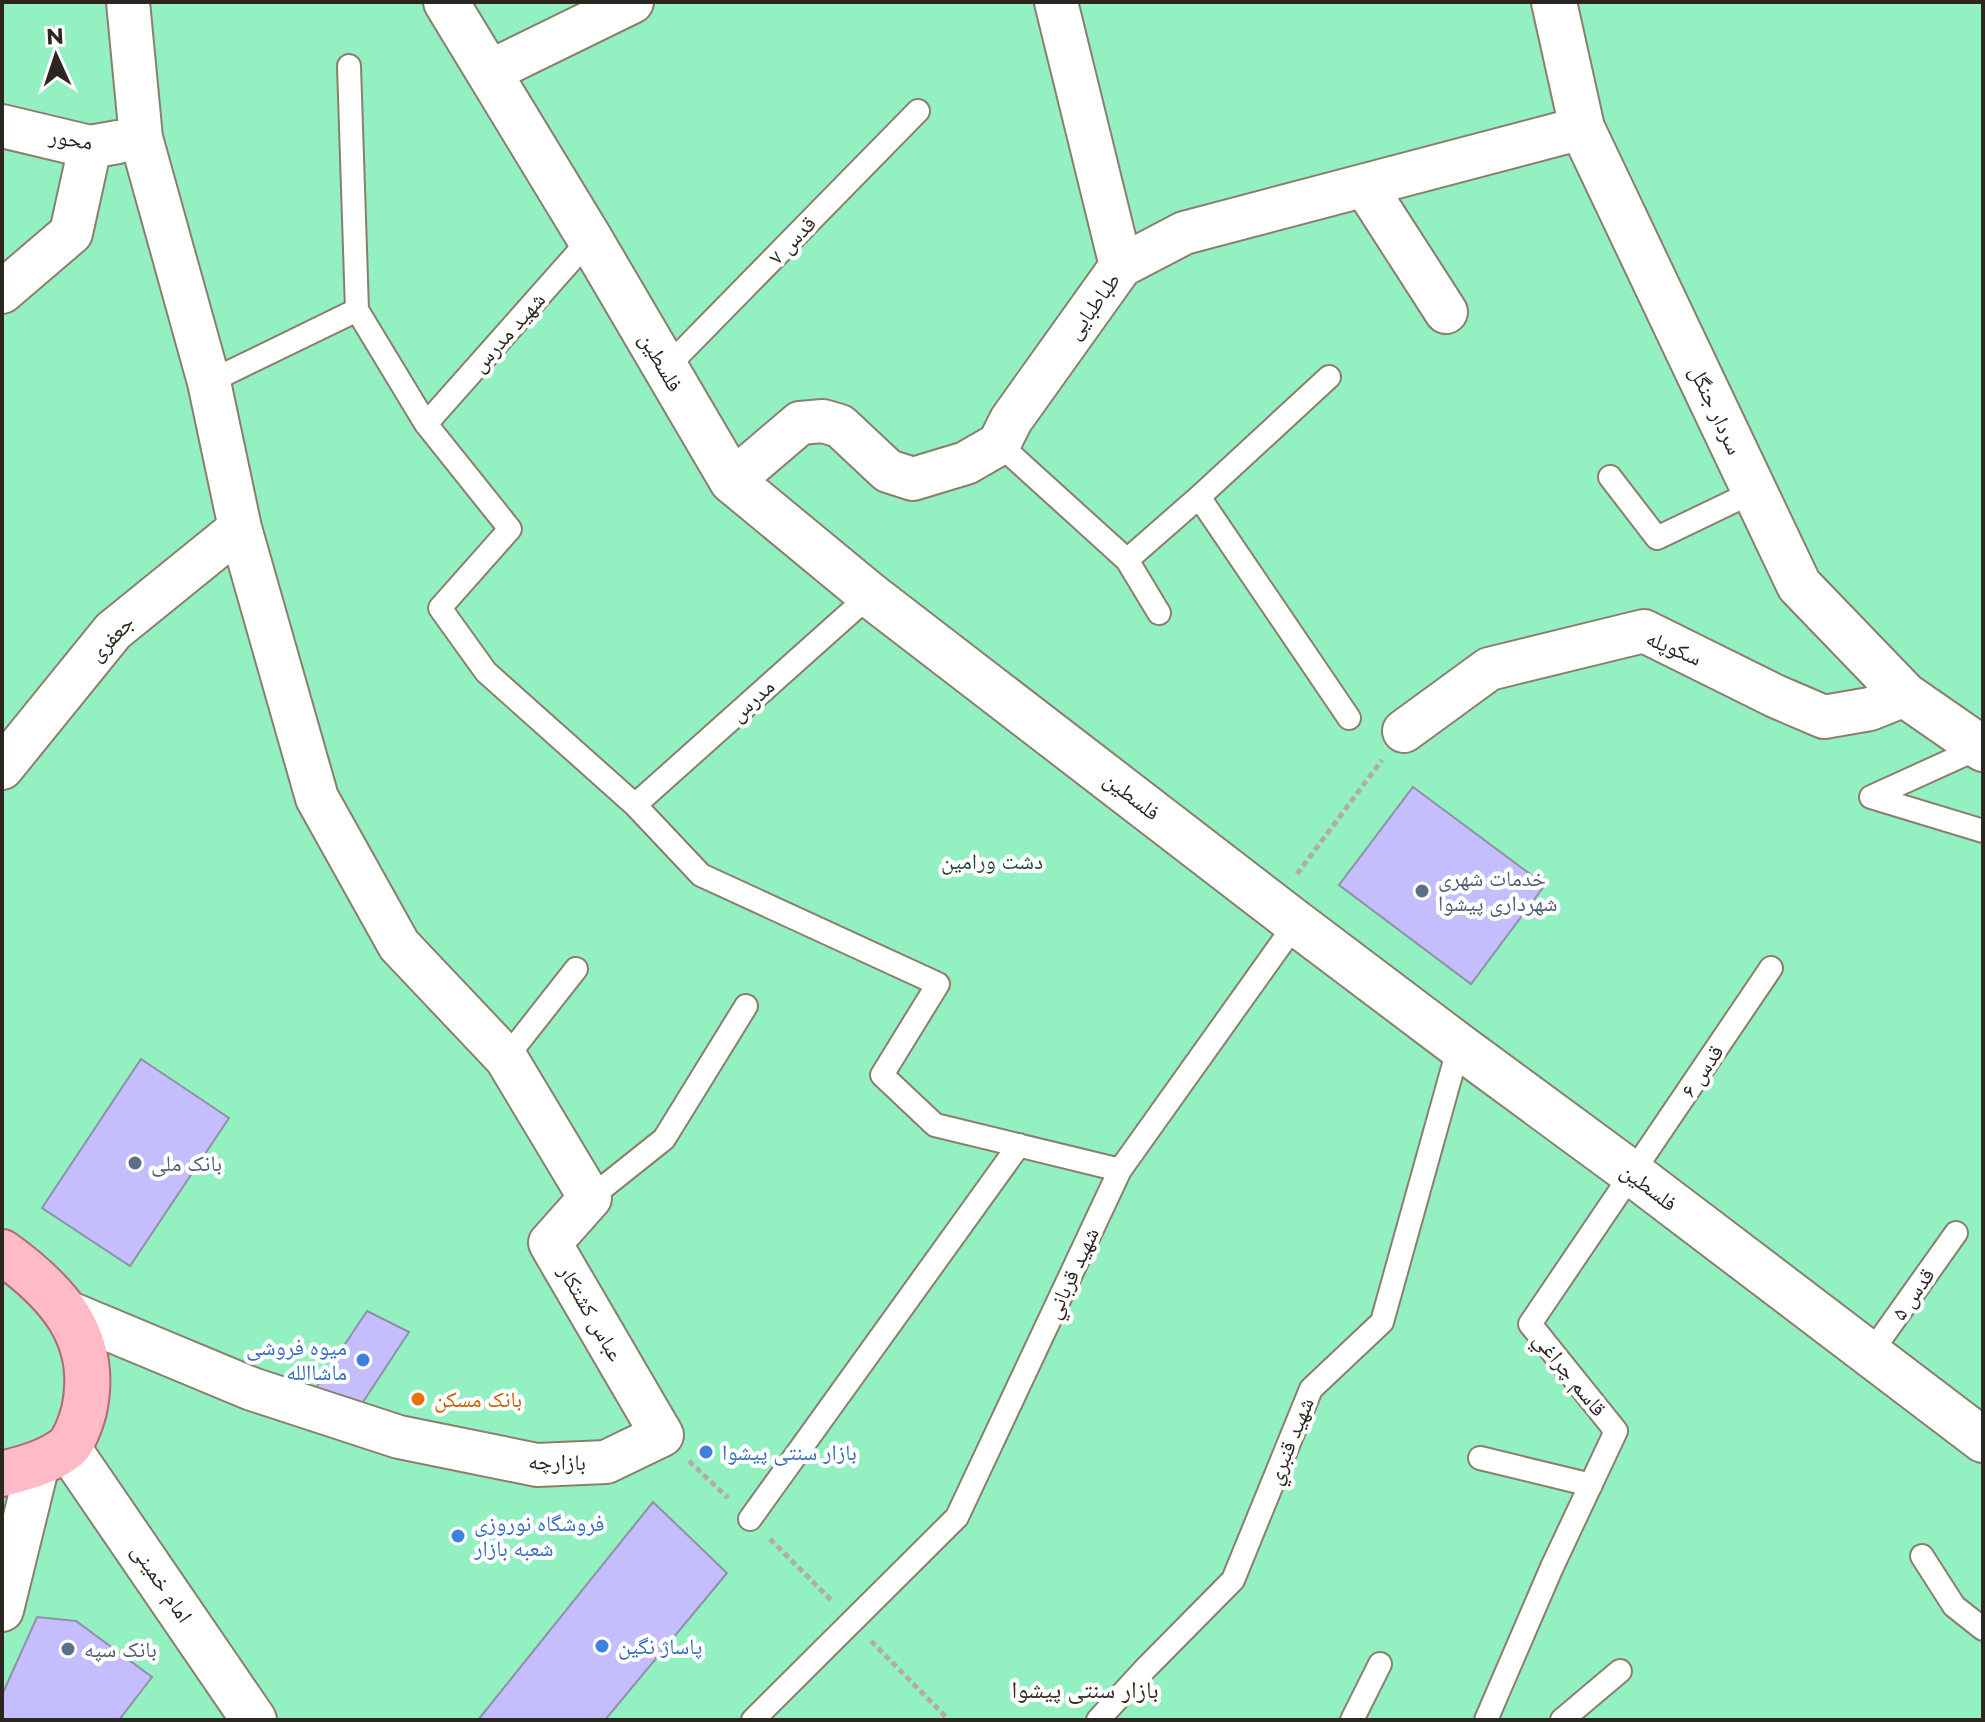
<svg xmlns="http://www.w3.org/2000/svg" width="1985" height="1722" viewBox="0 0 1985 1722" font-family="Montserrat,'Noto Naskh Arabic',sans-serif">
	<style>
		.green { fill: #92f0c1 }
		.building { fill: #c4bdfe; stroke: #9290a6; stroke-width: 2 }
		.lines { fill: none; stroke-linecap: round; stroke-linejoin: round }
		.lane-casing { stroke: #8b7e6c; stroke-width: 26 }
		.street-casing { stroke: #8b7e6c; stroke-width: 46 }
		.secondary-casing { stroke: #8b7e6c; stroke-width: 48 }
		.primary-casing { stroke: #b46873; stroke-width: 48 }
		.path { stroke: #b4aca2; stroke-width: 5; stroke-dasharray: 6 4; stroke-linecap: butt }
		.lane { stroke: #fff; stroke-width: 22 }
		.street { stroke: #fff; stroke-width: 42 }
		.secondary { stroke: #fff; stroke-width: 44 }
		.primary { stroke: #febac6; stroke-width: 44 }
		.service-dot { fill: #5c6f8a; stroke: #fff; stroke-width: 3 }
		.shop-dot { fill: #3f7fe0; stroke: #fff; stroke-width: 3 }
		.food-dot { fill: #e8710a; stroke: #fff; stroke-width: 3 }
		.labels { text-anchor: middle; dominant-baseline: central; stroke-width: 8; stroke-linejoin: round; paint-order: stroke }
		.street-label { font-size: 22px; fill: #2b261f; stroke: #fff }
		.park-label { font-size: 22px; fill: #234b38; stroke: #fff }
		.service-label { font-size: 22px; fill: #4e5e75; stroke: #fff; text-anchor: start }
		.shop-label { font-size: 22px; fill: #366cbe; stroke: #fff; text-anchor: start }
		.food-label { font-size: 22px; fill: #c56008; stroke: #fff; text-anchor: start }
		.neighbourhood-label { font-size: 24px; fill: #382d1d; stroke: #fff }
	</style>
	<rect width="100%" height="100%" fill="#fef5e9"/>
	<!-- green -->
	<path class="green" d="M 2,2 L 1983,2 L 1983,1720 L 2,1720 Z"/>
	<!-- building -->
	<path class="building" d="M 1413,787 L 1545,885 L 1471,984 L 1339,885 Z
		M 141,1059 L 229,1118 L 130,1266 L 42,1208 Z
		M 367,1311 L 409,1332 L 361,1405 L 316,1388 Z
		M 653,1502 L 727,1573 L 605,1720 L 478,1720 Z
		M 37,1617 L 76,1621 L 152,1677 L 119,1720 L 2,1720 L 2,1695 Z"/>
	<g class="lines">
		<!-- lane casing -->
		<g class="lane-casing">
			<path id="lane" d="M 349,66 L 357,310
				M 665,369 L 918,111
				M 209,382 L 357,310 L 426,424 L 510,529 L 440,608 L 486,672 L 635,805 L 701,875 L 938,984 L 882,1075 L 935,1125 L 1120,1170
				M 426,424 L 590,239
				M 999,444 L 1127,560 L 1159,613
				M 1610,477 L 1657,538 L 1755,491
				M 1199,497 L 1349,718
				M 1127,560 L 1199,497 L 1329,377
				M 1981,747 L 1871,797 L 1983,831
				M 635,805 L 870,595
				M 506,1058 L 576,969
				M 590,1198 L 664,1139 L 746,1006
				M 1870,1354 L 1956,1233
				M 1480,1458 L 1591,1485
				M 750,1519 L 1019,1145
				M 1922,1556 L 1954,1606 L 1983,1629
				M 753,1720 L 957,1517 L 1120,1170 L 1296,923
				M 1098,1720 L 1146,1668 L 1233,1580 L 1311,1389 L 1382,1322 L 1459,1046
				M 1352,1720 L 1380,1664
				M 1486,1720 L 1552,1567 L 1616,1431 L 1530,1324 L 1771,968
				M 1562,1720 L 1620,1671"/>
		</g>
		<!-- street casing -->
		<g class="street-casing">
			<path id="street" d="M 1056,2 L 1121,266
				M 489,72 L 632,2
				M 2,126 L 90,147 L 118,142
				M 1365,186 L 1446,312
				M 2,292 L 71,233 L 90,147
				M 732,481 L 800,423 L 823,421 L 840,426 L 888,471 L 913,479 L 966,463 L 999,444 L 1011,420 L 1121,266 L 1184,233 L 1582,128
				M 1404,731 L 1489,669 L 1644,631 L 1775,696 L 1824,717 L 1870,709 L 1905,695
				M 2,768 L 113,631 L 240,528
				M 67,1312 L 252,1389 L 399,1437 L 537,1465 L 606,1462 L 662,1435 L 550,1243 L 590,1198 L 506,1058 L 399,945 L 317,798 L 240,528 L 209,382 L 141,138 L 128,2
				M 2,1610 L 38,1464"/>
		</g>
		<!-- secondary casing -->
		<g class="secondary-casing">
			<path id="secondary" d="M 446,2 L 590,239 L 732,481 L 870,595 L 1296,923 L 1459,1046 L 1633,1174 L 1983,1440
				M 1554,2 L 1582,128 L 1799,585 L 1905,695 L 1983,749
				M 68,1448 L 254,1720"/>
		</g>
		<!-- primary casing -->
		<g class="primary-casing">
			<path id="primary" d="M 2,1252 C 58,1292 100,1338 84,1411 C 81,1422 74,1443 65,1449 C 46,1463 24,1468 2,1474"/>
		</g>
		<!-- path -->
		<path class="path" d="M 1297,874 L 1382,760
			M 689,1461 L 728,1498
			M 770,1539 L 833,1602
			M 871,1641 L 949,1720"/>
		<!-- lane -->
		<use href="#lane" class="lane"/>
		<!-- street -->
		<use href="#street" class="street"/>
		<!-- secondary -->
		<use href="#secondary" class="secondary"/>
		<!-- primary -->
		<use href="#primary" class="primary"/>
	</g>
	<!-- markers -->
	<g class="service-dot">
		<circle cx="1422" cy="891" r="8"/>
		<circle cx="135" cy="1163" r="8"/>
		<circle cx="68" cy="1649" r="8"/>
	</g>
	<g class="shop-dot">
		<circle cx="363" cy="1360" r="8"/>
		<circle cx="706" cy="1452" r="8"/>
		<circle cx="458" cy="1536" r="8"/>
		<circle cx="602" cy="1646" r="8"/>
	</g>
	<circle class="food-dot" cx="418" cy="1399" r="8"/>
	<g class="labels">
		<!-- street labels -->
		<g class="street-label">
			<text transform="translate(71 139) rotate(9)">محور</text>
			<text transform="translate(792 240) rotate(-46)">قدس ۷</text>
			<text transform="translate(1093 306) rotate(-54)">طباطبایی</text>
			<text transform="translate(508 332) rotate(-48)">شهيد مدرس</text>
			<text transform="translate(661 362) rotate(60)">فلسطین</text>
			<text transform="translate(1716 410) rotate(65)">سردار جنگل</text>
			<text transform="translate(111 638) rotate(-46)">جعفری</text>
			<text transform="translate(1674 648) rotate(23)">سکوپله</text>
			<text transform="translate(752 700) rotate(-42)">مدرس</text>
			<text transform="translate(1132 796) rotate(38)">فلسطین</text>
			<text transform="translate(1702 1071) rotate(-56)">قدس ۶</text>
			<text transform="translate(1649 1187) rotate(37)">فلسطین</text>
			<text transform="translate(1072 1273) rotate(-65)">شهيد قرباني</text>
			<text transform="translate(1913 1294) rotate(-55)">قدس ۵</text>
			<text transform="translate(591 1313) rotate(60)">عباس كشتكار</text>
			<text transform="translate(1570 1374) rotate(51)">قاسم چراغي</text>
			<text transform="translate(1290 1441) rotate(-68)">شهيد قنبري</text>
			<text transform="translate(557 1462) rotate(1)">بازارچه</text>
			<text transform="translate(162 1583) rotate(56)">امام خمینی</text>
		</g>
		<!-- park labels -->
		<g class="park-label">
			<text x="992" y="861">دشت ورامین</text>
		</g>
		<!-- service labels -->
		<g class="service-label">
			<text x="1438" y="878">خدمات شهری<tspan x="1438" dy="25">شهرداری پیشوا</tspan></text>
			<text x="151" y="1163">بانک ملی</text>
			<text x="84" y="1649">بانک سپه</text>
		</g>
		<!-- shop labels -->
		<g class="shop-label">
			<text x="347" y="1347" text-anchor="end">میوه فروشی<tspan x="347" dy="25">ماشاالله</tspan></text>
			<text x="722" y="1452">بازار سنتی پیشوا</text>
			<text x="474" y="1523">فروشگاه نوروزی<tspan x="474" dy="25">شعبه بازار</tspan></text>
			<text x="618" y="1646">پاساژ نگین</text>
		</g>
		<!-- food labels -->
		<g class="food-label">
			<text x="434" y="1399">بانک مسکن</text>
		</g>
		<!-- neighbourhood labels -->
		<g class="neighbourhood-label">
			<text x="1085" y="1689">بازار سنتی پیشوا</text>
		</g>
	</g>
	<!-- border -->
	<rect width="1985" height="1722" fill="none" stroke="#2b261f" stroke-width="8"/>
	<!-- north arrow -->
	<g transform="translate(56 56) rotate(357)" stroke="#ffffff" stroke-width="6" paint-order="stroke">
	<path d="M0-6L14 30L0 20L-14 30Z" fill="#2b261f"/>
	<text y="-12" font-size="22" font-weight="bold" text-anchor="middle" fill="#2b261f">N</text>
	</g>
</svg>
